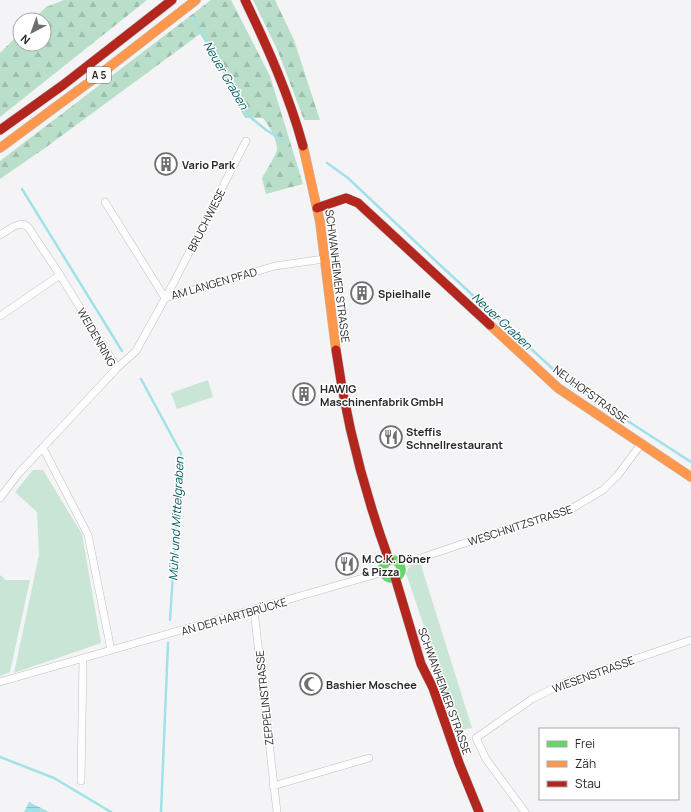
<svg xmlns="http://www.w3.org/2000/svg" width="691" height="812" viewBox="0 0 691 812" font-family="Manrope,sans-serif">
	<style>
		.green { fill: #c9e5d5 }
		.forest { fill: url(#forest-firs) }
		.water { fill: url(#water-rules) }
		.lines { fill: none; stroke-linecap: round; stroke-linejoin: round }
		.stream { stroke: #a0e2e7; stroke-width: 2.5 }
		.street-casing { stroke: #bfbfc1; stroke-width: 8 }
		.fast-casing { stroke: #bfbfc1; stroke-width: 10 }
		.slow-casing { stroke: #bfbfc1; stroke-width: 10 }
		.jam-casing { stroke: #bfbfc1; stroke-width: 10 }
		.street { stroke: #fdfdfe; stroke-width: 7 }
		.fast { stroke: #63d668; stroke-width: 9 }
		.slow { stroke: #ff974d; stroke-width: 9 }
		.jam { stroke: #b3261e; stroke-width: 9 }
		.labels { text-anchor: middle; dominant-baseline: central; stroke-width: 3; stroke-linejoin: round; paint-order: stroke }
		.shield { fill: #fff; stroke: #686869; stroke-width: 1 }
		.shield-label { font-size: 10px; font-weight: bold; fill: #282829 }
		.poi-label { font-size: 11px; font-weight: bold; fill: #282829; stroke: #fff; text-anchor: start }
		.street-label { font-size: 11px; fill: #282829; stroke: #fff }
		.water-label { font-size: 12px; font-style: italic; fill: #035b5f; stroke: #fff }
	</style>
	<defs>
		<pattern id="forest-firs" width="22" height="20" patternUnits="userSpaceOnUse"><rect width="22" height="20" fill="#b9dfca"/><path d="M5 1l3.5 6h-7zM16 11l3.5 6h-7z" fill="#9fbfae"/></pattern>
		<pattern id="water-rules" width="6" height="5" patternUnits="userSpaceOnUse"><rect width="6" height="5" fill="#a0e2e7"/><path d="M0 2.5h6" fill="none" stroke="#8ac2c6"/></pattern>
	</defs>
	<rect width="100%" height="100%" fill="#f4f4f6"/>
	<!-- green -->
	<path class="green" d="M 208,380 L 213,397 L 177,409 L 171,393 Z
		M 33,470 L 43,470 L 82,534 L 101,643 L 14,673 L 39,555 L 37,512 L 15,492 Z
		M 420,562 L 472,728 L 459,730 L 406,573 C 409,566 413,564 420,562 Z
		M 0,575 L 6,580 L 30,580 L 10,672 L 0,676 Z"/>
	<!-- forest -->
	<path class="forest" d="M 64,0 L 147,0 L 0,117 L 0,53 L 20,33 L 20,44 L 44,44 L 44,20 L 33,20 L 46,7 Z
		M 211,0 L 231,0 L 270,76 L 303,184 L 266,194 L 262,178 C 266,171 275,157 277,150 C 278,141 268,124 263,118 L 245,118 L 230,92 L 232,85 L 200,34 L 45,148 L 0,179 L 0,161 Z
		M 253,0 L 275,0 L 294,40 L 320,120 L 304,120 L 277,49 Z"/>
	<!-- water -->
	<path class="water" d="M 29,802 L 49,812 L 24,812 Z"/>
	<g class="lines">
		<!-- stream -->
		<path class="stream" d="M 193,17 L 249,116 L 266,130 L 284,141
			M 327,163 L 348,178 L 440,265 L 566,381 L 691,462
			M 22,189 L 122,351
			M 141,379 L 181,453 L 170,620
			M 0,757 L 54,778 L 111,812
			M 161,812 L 168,643"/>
		<!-- street casing -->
		<g class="street-casing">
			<path id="street" d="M 105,202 L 165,298
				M 0,235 C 8,231 20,219 28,227 L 60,275 L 117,368
				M 165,298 L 275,266 L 324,259
				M 0,316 L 60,275
				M 43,448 L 88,535 L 111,650
				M 0,498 L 19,473 L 117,368 L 136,351 L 174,282 L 246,141
				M 400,565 L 465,543 L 571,509 L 603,490 L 618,475 L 641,444
				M 254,610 L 277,812
				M 0,682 L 384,572
				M 81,781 L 83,659
				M 273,786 L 369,758
				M 525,812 L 486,759 L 476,738 L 532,699 L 564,683 L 691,640"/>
		</g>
		<!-- fast casing -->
		<g class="fast-casing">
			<path id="fast" d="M383 569a9 9 0 1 1 18 0a9 9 0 1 1-18 0Z"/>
		</g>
		<!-- slow casing -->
		<g class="slow-casing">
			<path id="slow" d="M 303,146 L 320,222 L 336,350
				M 0,148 L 99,75 L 196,0
				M 490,325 L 558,388 L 691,477"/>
		</g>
		<!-- jam casing -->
		<g class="jam-casing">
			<path id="jam" d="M 245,0 C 268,48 289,95 303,146
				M 0,130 L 63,85 L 172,0
				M 317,208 L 346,198 L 358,203 L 490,325
				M 336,350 C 346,422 364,491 389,560
				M 395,577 L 421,664 L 433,688 L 459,763 L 479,812"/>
		</g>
		<!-- street -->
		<use href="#street" class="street"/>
		<!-- fast -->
		<use href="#fast" class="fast"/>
		<!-- slow -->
		<use href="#slow" class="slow"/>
		<!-- jam -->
		<use href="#jam" class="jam"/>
	</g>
	<!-- icons -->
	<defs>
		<g id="building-ring" transform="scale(1.15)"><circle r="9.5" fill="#fff" stroke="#6f6f71" stroke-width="1.5"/><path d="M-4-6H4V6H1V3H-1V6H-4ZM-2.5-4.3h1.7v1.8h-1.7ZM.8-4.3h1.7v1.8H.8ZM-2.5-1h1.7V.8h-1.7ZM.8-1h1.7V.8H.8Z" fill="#6f6f71"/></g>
		<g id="restaurant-ring" transform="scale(1.15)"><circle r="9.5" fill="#fff" stroke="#6f6f71" stroke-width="1.5"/><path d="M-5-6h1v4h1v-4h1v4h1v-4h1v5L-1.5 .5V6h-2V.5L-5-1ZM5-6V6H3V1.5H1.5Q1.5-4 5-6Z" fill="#6f6f71"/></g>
		<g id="mosque-ring" transform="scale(1.15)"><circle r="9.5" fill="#fff" stroke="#6f6f71" stroke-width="1.5"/><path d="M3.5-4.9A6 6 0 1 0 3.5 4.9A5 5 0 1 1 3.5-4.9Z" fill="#6f6f71"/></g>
	</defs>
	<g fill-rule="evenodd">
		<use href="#building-ring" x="166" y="164"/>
		<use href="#building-ring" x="362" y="293"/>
		<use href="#building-ring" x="304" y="394"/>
		<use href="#restaurant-ring" x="391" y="437"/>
		<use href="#restaurant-ring" x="347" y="564"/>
		<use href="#mosque-ring" x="311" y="684"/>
	</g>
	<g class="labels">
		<!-- shield labels -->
		<rect class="shield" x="87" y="67" width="24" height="16" rx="3"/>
		<g class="shield-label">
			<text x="99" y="75">A 5</text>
		</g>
		<!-- poi labels -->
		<g class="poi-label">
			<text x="182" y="164">Vario Park</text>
			<text x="378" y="293">Spielhalle</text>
			<text x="320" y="388">HAWIG<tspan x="320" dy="13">Maschinenfabrik GmbH</tspan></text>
			<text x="406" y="431">Steffis<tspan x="406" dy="13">Schnellrestaurant</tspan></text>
			<text x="362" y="558">M.C.K. Döner<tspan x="362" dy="13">&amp; Pizza</tspan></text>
			<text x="326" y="684">Bashier Moschee</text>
		</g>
		<!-- street labels -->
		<g class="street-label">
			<text transform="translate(206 220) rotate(-63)">BRUCHWIESE</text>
			<text transform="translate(338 276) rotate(83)">SCHWANHEIMER STRASSE</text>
			<text transform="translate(214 283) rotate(-16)">AM LANGEN PFAD</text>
			<text transform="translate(97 337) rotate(60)">WEIDENRING</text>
			<text transform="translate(591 394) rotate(36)">NEUHOFSTRASSE</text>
			<text transform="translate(520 525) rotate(-18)">WESCHNITZSTRASSE</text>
			<text transform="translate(234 616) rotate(-16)">AN DER HARTBRÜCKE</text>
			<text transform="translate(593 674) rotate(-20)">WIESENSTRASSE</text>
			<text transform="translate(445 691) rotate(70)">SCHWANHEIMER STRASSE</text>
			<text transform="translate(264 698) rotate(-96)">ZEPPELINSTRASSE</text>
		</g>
		<!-- water labels -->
		<g class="water-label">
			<text transform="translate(226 75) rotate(60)">Neuer Graben</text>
			<text transform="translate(502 321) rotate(43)">Neuer Graben</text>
			<text transform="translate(176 519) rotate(-87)">Mühl und Mittelgraben</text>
		</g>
	</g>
	<!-- legend -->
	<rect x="539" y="728" width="140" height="72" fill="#ffffff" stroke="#a9a9a9"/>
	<rect x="547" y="741" width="20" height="6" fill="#63d668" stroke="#a9a9a9"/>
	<text x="575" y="748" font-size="12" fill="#282829">Frei</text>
	<rect x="547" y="761" width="20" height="6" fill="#ff974d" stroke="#a9a9a9"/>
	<text x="575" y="768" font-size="12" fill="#282829">Zäh</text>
	<rect x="547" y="781" width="20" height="6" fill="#b3261e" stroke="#a9a9a9"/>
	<text x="575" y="788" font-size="12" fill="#282829">Stau</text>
	<!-- north arrow -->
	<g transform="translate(32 32) rotate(221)"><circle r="19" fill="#ffffff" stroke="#a9a9a9"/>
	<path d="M0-3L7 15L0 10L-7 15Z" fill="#6f6f71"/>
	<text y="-6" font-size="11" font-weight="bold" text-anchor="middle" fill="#282829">N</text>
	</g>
</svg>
